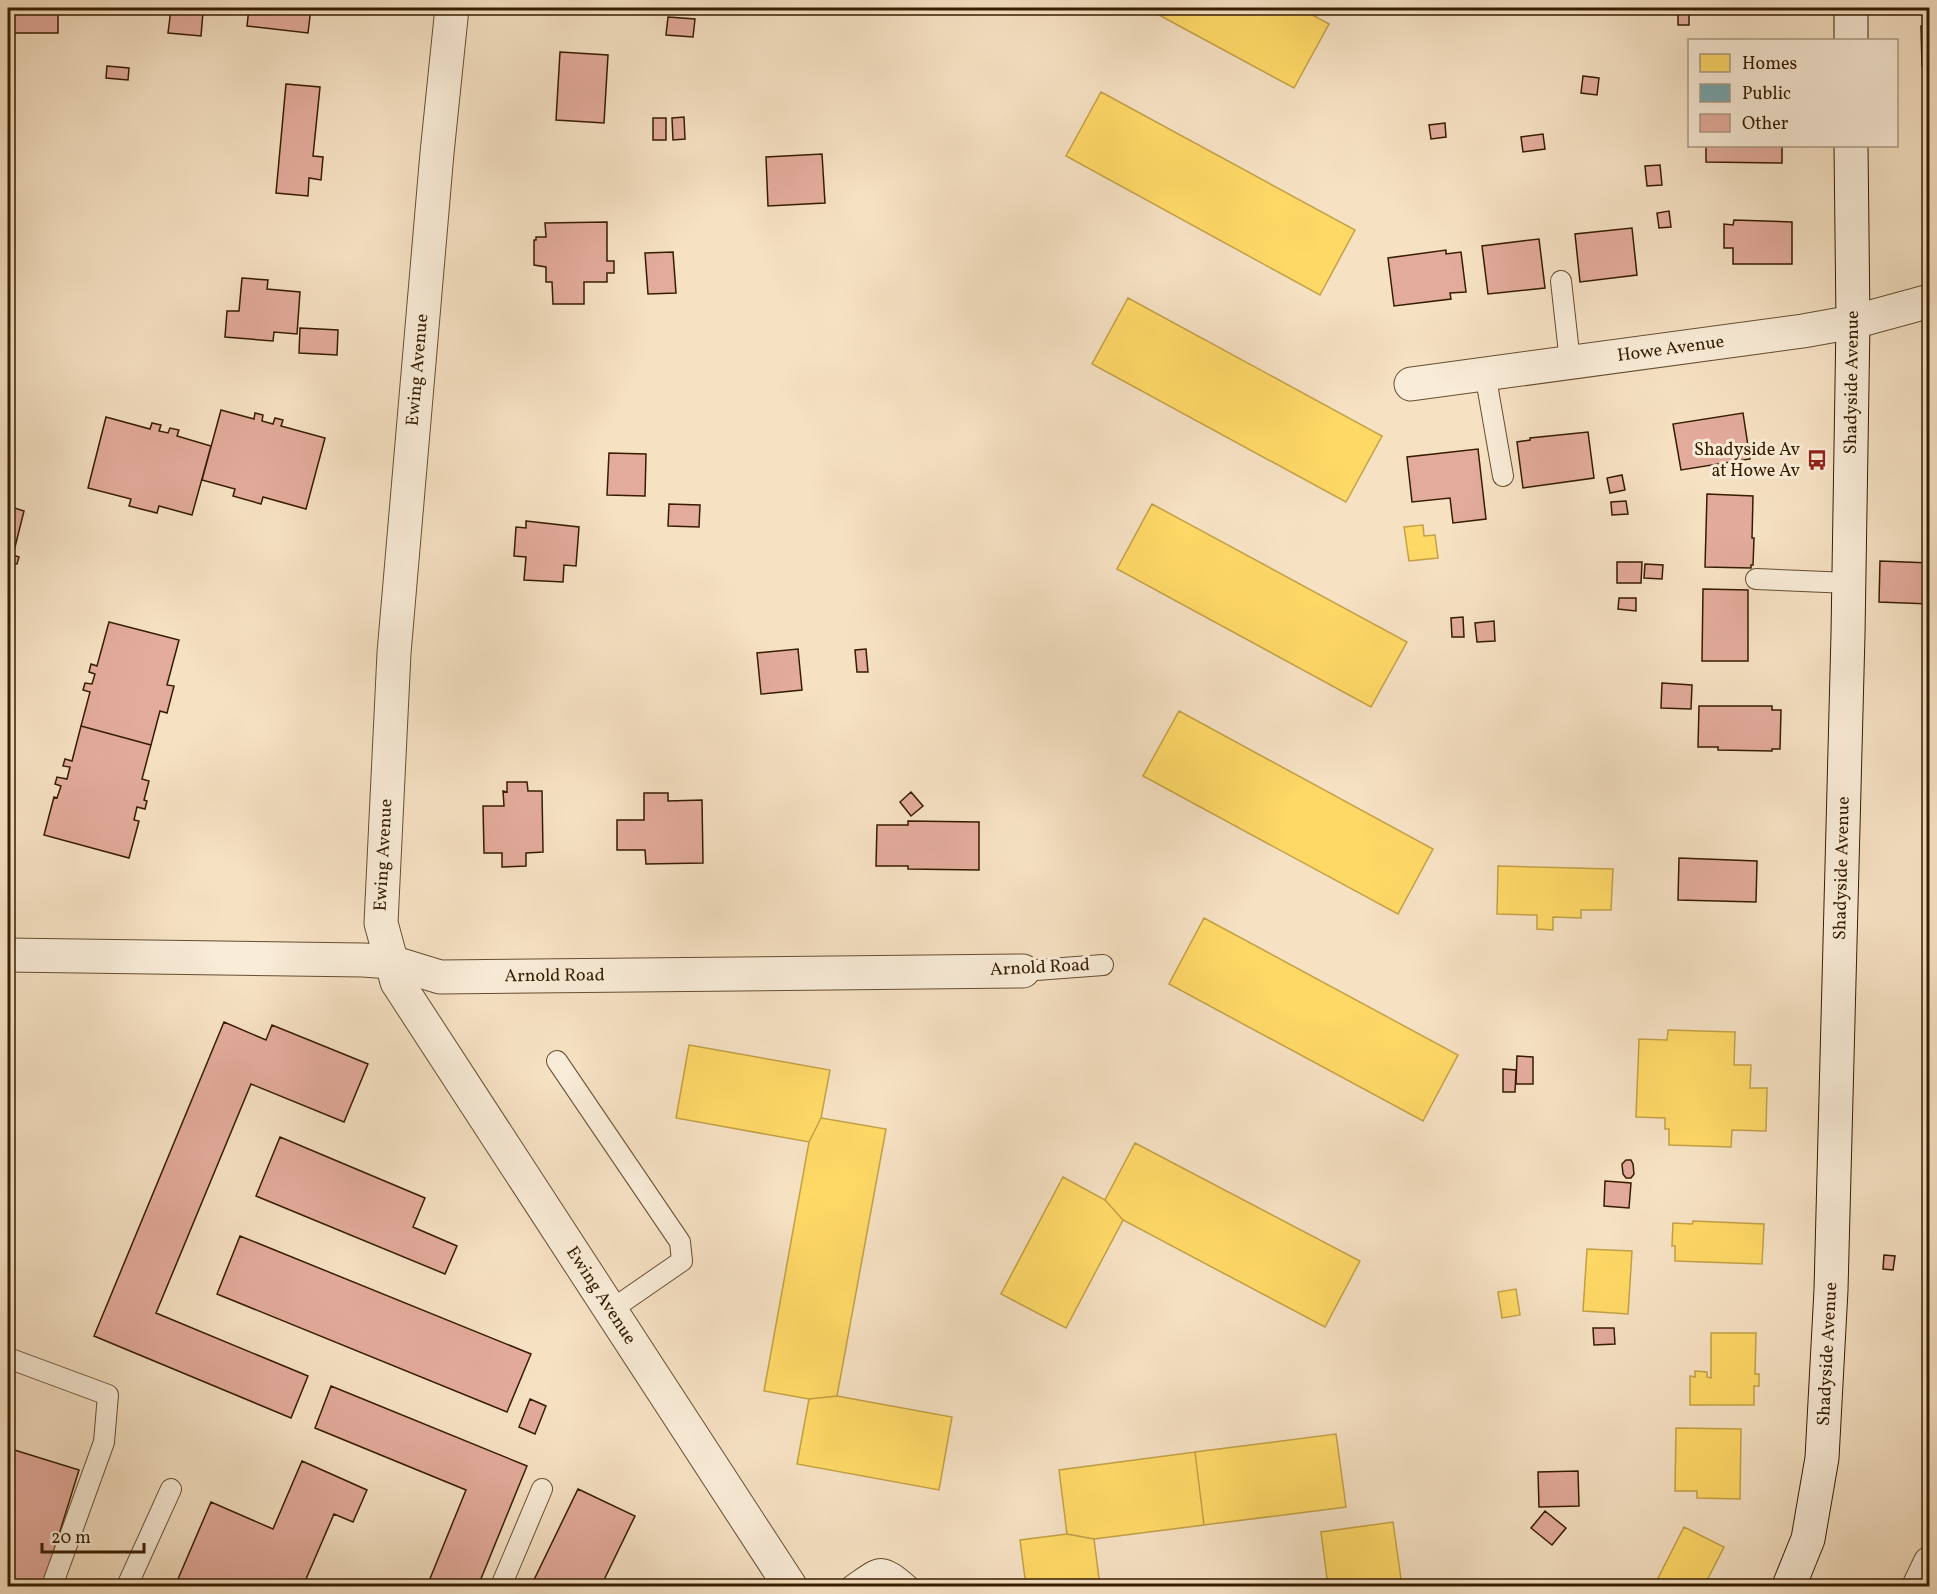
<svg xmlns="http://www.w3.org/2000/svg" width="1937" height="1594" viewBox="0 0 1937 1594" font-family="Vollkorn,serif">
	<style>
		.homes { fill: #ffd966; stroke: #c3a147; stroke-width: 1.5 }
		.public { fill: #76a5af; stroke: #637c7a; stroke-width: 1.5 }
		.building { fill: #e3ab9c; stroke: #361d00; stroke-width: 1.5 }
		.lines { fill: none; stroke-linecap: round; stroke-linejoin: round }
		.lane-casing { stroke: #664e31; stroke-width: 22 }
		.street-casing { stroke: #664e31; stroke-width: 35 }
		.secondary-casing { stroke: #361d00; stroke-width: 35 }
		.lane { stroke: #f9ecd8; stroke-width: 20 }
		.street { stroke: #f9ecd8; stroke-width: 33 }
		.secondary { stroke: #f9ecd8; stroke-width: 33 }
		.labels { text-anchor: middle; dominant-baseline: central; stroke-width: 6; stroke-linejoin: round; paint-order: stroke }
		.street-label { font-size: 18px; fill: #361d00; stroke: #f9ecd8 }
		.poi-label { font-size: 18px; fill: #361d00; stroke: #f9ecd8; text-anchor: end }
	</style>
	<rect width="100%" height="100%" fill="#f6e1c3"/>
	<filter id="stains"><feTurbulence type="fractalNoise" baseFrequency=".00333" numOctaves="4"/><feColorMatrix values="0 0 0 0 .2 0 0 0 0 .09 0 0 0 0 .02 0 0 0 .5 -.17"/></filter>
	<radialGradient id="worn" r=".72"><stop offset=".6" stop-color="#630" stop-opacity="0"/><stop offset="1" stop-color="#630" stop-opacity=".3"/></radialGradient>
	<!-- homes -->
	<path class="homes" d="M 1146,8 L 1300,8 L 1329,24 L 1294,88 Z
		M 1101,92 L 1355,230 L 1320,295 L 1066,156 Z
		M 1128,298 L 1382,436 L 1346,502 L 1092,364 Z
		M 1152,504 L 1407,642 L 1371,707 L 1117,569 Z
		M 1423,525 L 1424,536 L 1435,535 L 1438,558 L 1409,561 L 1404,527 Z
		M 1179,711 L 1433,849 L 1398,914 L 1143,776 Z
		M 1498,866 L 1613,869 L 1611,910 L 1581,910 L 1581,918 L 1553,917 L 1553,930 L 1537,929 L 1537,915 L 1497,914 Z
		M 1204,918 L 1458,1055 L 1423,1121 L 1169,984 Z
		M 1668,1030 L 1735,1032 L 1734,1065 L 1751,1065 L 1750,1088 L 1767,1088 L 1766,1131 L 1732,1130 L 1731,1147 L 1669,1145 L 1669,1129 L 1665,1129 L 1665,1118 L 1636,1117 L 1639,1039 L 1667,1040 Z
		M 689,1045 L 830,1070 L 821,1118 L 809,1142 L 676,1118 Z
		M 821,1118 L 886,1129 L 837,1396 L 809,1399 L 764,1391 L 809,1142 Z
		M 1135,1143 L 1360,1261 L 1325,1327 L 1123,1220 L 1105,1200 Z
		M 1063,1177 L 1105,1200 L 1123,1220 L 1066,1328 L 1001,1294 Z
		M 1693,1221 L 1764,1224 L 1762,1264 L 1675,1261 L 1675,1246 L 1672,1246 L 1673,1223 L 1692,1224 Z
		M 1587,1249 L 1632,1251 L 1628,1314 L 1583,1311 Z
		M 1516,1289 L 1520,1315 L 1502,1318 L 1498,1292 Z
		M 1711,1333 L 1756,1333 L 1755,1374 L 1759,1374 L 1759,1386 L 1754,1386 L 1754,1405 L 1690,1405 L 1690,1376 L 1695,1377 L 1695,1371 L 1707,1372 L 1707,1377 L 1711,1378 Z
		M 837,1396 L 952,1417 L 939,1490 L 797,1464 L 809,1399 Z
		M 1676,1428 L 1741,1429 L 1740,1499 L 1697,1498 L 1697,1491 L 1675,1491 Z
		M 1336,1434 L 1346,1507 L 1204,1525 L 1195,1452 Z
		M 1195,1452 L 1204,1525 L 1094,1539 L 1067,1534 L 1059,1470 Z
		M 1393,1522 L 1402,1586 L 1328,1586 L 1321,1532 Z
		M 1684,1527 L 1724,1547 L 1704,1586 L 1654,1586 Z
		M 1067,1534 L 1094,1539 L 1100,1586 L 1026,1586 L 1020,1540 Z"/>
	<!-- public -->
	<path class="public" d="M 8,1109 L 12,1109 L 11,1131 L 13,1131 L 10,1185 L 8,1185 Z"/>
	<!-- building -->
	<path class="building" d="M 8,8 L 58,8 L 58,33 L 8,33 Z
		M 249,8 L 311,8 L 308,33 L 247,26 Z
		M 1741,8 L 1782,8 L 1782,14 L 1741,14 Z
		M 171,9 L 203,12 L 201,36 L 168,33 Z
		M 1678,11 L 1689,11 L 1689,25 L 1678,25 Z
		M 668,17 L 695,19 L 693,37 L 666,35 Z
		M 1921,26 L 1930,26 L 1930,65 L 1922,66 Z
		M 560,52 L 608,55 L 604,123 L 556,120 Z
		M 107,66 L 129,68 L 128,80 L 106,78 Z
		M 1583,76 L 1599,78 L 1597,95 L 1581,93 Z
		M 286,84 L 320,87 L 313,156 L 323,157 L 321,180 L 309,178 L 308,196 L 276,193 Z
		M 684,117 L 685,139 L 673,140 L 672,118 Z
		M 653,118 L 666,118 L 666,140 L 653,140 Z
		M 1445,123 L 1446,137 L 1431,139 L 1429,125 Z
		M 1543,134 L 1545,149 L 1523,152 L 1521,137 Z
		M 1706,146 L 1782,146 L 1782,163 L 1706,162 Z
		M 822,154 L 825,203 L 768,206 L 766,157 Z
		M 1660,165 L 1662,185 L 1647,186 L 1645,166 Z
		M 1669,211 L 1671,227 L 1659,228 L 1657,213 Z
		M 1734,220 L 1792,222 L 1792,264 L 1733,264 L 1733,248 L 1724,248 L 1724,224 L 1733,225 Z
		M 607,222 L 607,261 L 614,261 L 614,273 L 607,273 L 607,282 L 584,282 L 584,304 L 553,304 L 552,282 L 546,282 L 546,267 L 534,265 L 534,240 L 536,240 L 536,237 L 546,237 L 545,223 Z
		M 1632,228 L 1637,275 L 1580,282 L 1575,234 Z
		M 1539,239 L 1545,288 L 1488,294 L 1482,246 Z
		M 1446,250 L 1446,254 L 1461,252 L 1466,292 L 1450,293 L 1451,299 L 1394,306 L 1388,258 Z
		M 673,252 L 676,293 L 648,294 L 645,253 Z
		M 242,278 L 268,280 L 267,289 L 300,292 L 297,334 L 274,332 L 273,341 L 225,337 L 227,311 L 239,311 Z
		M 300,328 L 338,330 L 337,355 L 299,353 Z
		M 221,410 L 254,419 L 255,413 L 263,415 L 262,421 L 273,424 L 275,418 L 283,420 L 281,426 L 325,438 L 306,509 L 263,497 L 261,504 L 233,496 L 235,489 L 202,480 Z
		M 1743,413 L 1750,459 L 1681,470 L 1673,424 Z
		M 106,417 L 150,429 L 152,423 L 161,425 L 159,431 L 168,433 L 170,428 L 179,430 L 177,436 L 211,446 L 192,515 L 159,506 L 157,513 L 129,506 L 131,499 L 88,488 Z
		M 1588,432 L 1594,478 L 1523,488 L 1517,442 L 1530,440 L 1530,438 Z
		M 1478,449 L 1486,519 L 1453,523 L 1450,498 L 1412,502 L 1407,457 Z
		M 609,453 L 646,454 L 645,496 L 607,495 Z
		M 1622,475 L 1625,490 L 1610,493 L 1607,478 Z
		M 1707,494 L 1753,496 L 1752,538 L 1754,538 L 1753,565 L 1751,565 L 1751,568 L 1705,567 Z
		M 1626,501 L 1628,514 L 1612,515 L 1611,502 Z
		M 669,504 L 700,505 L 699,527 L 668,526 Z
		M 8,506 L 24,511 L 13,555 L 19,557 L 17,564 L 10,563 L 8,573 Z
		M 526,521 L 579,527 L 576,566 L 564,565 L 563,582 L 524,580 L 526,557 L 514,556 L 516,527 L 526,528 Z
		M 1880,561 L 1930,563 L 1930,604 L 1879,602 Z
		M 1617,562 L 1642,562 L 1641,583 L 1617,583 Z
		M 1645,564 L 1663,565 L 1662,579 L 1644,578 Z
		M 1703,589 L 1748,590 L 1748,661 L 1702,661 Z
		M 1619,598 L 1636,598 L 1636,611 L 1618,609 Z
		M 1463,617 L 1464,637 L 1452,637 L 1451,618 Z
		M 1494,621 L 1495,641 L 1477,642 L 1475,623 Z
		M 109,622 L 179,640 L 167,685 L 174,686 L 167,713 L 160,711 L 151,745 L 81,726 L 90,692 L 83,690 L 85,683 L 92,684 L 95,674 L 89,672 L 91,664 L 97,666 Z
		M 798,649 L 802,690 L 761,694 L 757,653 Z
		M 866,649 L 868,672 L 857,672 L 855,650 Z
		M 1662,683 L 1692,685 L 1691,709 L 1661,708 Z
		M 1699,706 L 1772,706 L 1772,710 L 1781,710 L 1780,749 L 1772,749 L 1772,751 L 1718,750 L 1718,747 L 1698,747 Z
		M 81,726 L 151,745 L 142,779 L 149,781 L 144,800 L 147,801 L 145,809 L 137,807 L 134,820 L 139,821 L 129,858 L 44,835 L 54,797 L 57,798 L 61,786 L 55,784 L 57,777 L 67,779 L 70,767 L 63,766 L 65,759 L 72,761 Z
		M 507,782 L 527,782 L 528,791 L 542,791 L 543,852 L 526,853 L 526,866 L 502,867 L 502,853 L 484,853 L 483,806 L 504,806 L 503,791 L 507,792 Z
		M 911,792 L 923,806 L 911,816 L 900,802 Z
		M 644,793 L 668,793 L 668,801 L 702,800 L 703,863 L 646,864 L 645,850 L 617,850 L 617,820 L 644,820 Z
		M 908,821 L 979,822 L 979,870 L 908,869 L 908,866 L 876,866 L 877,825 L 908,825 Z
		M 1679,858 L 1757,861 L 1756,902 L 1678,900 Z
		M 224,1022 L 266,1040 L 272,1025 L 368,1064 L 344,1122 L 251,1084 L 156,1313 L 308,1376 L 291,1418 L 94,1336 Z
		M 1517,1056 L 1533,1057 L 1533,1084 L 1516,1084 Z
		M 1503,1069 L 1516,1070 L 1515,1092 L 1503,1092 Z
		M 280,1137 L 425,1198 L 413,1227 L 457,1246 L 445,1274 L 256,1196 Z
		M 1626,1160 L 1631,1160 L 1633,1164 L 1634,1174 L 1631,1178 L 1626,1178 L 1623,1174 L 1622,1164 Z
		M 1605,1181 L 1631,1183 L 1629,1208 L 1604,1206 Z
		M 240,1236 L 531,1354 L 507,1412 L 217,1294 Z
		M 1884,1255 L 1895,1256 L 1893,1270 L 1883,1269 Z
		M 1593,1328 L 1614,1328 L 1615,1344 L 1594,1345 Z
		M 331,1386 L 527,1466 L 478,1586 L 427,1586 L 466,1490 L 315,1428 Z
		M 530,1399 L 546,1406 L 535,1434 L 519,1427 Z
		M 8,1448 L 79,1470 L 43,1586 L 8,1586 Z
		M 302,1461 L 367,1490 L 353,1522 L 334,1514 L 303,1586 L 175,1586 L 211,1502 L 273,1529 Z
		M 1578,1471 L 1579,1506 L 1539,1507 L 1538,1472 Z
		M 578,1489 L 635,1516 L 601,1586 L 531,1586 Z
		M 1545,1511 L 1566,1528 L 1552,1545 L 1531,1528 Z"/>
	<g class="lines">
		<!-- lane casing -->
		<g class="lane-casing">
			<path id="lane" d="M 1561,281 L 1570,362
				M 1485,373 L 1503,476
				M 1756,579 L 1849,583
				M 1023,971 L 1103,965
				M 557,1061 L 680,1242 L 682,1261 L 611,1310
				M 8,1358 L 108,1395 L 104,1442 L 52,1586
				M 127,1586 L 171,1489
				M 501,1586 L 542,1489
				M 851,1586 C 880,1566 880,1561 909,1586"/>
		</g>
		<!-- street casing -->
		<g class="street-casing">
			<g id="street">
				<path id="s1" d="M 452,8 L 437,153 L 394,653 L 381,923 L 397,982 L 790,1586"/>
				<path id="s2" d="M 1411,384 L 1803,331 L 1853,322 L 1930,301"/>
				<path id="s3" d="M 8,955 L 363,960 L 391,962 L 440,977 L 1023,971"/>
				<path d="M 1919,1586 L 1930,1563"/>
			</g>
		</g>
		<!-- secondary casing -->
		<g class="secondary-casing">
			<g id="secondary">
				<path d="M 1851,40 L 1851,8"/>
				<path id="s4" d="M 1789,1586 L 1808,1539 L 1822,1458 L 1831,1290 L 1848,634 L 1853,322 L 1851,146"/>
			</g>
		</g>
		<!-- lane -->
		<use href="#lane" class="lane"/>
		<!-- street -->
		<use href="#street" class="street"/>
		<!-- secondary -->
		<use href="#secondary" class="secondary"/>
	</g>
	<!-- icons -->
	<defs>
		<g id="bus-bare" transform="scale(1.62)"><path d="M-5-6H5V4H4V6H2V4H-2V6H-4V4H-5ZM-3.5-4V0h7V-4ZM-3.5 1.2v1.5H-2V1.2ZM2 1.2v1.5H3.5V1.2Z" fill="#8f2418" stroke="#f9ecd8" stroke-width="2.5" paint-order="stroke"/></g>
	</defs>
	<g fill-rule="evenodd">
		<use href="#bus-bare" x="1817" y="460"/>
	</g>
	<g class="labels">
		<!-- street labels -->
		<g class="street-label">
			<text stroke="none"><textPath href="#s2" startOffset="262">Howe Avenue</textPath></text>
			<text transform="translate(418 370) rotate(-85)">Ewing Avenue</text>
			<text stroke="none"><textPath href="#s4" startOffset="1209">Shadyside Avenue</textPath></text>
			<text transform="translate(384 855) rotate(-87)">Ewing Avenue</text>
			<text stroke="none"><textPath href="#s4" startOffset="723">Shadyside Avenue</textPath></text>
			<text transform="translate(1040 968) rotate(-3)">Arnold Road</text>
			<text stroke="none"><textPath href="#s3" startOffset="549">Arnold Road</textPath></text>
			<text stroke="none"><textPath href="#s1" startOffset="1353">Ewing Avenue</textPath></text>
			<text stroke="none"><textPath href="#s4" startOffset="237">Shadyside Avenue</textPath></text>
		</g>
		<!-- poi labels -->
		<g class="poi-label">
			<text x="1800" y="450">Shadyside Av<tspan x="1800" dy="21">at Howe Av</tspan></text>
		</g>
	</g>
	<!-- margin -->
	<rect width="1937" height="1594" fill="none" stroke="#f6e1c3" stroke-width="30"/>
	<rect x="9" y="9" width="1919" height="1576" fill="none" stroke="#361d00" stroke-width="3"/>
	<rect x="15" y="15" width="1907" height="1564" fill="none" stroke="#361d00" stroke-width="1.5"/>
	<!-- legend -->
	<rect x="1688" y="39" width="210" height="108" fill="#f9ecd8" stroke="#ab9982" stroke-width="1.5"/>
	<rect x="1700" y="54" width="30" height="18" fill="#ffd966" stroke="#ab9982" stroke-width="1.5"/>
	<text x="1742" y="69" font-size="18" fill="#361d00">Homes</text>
	<rect x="1700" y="84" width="30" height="18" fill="#76a5af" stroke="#ab9982" stroke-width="1.5"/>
	<text x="1742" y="99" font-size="18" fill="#361d00">Public</text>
	<rect x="1700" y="114" width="30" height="18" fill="#e3ab9c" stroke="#ab9982" stroke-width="1.5"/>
	<text x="1742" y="129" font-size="18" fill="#361d00">Other</text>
	<!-- scale -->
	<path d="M42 1543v9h102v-9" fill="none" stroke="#361d00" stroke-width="3"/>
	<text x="51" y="1543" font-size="18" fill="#361d00" stroke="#f9ecd8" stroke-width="4.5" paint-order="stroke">20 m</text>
	<rect width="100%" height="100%" filter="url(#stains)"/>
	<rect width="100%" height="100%" fill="url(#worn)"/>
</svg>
